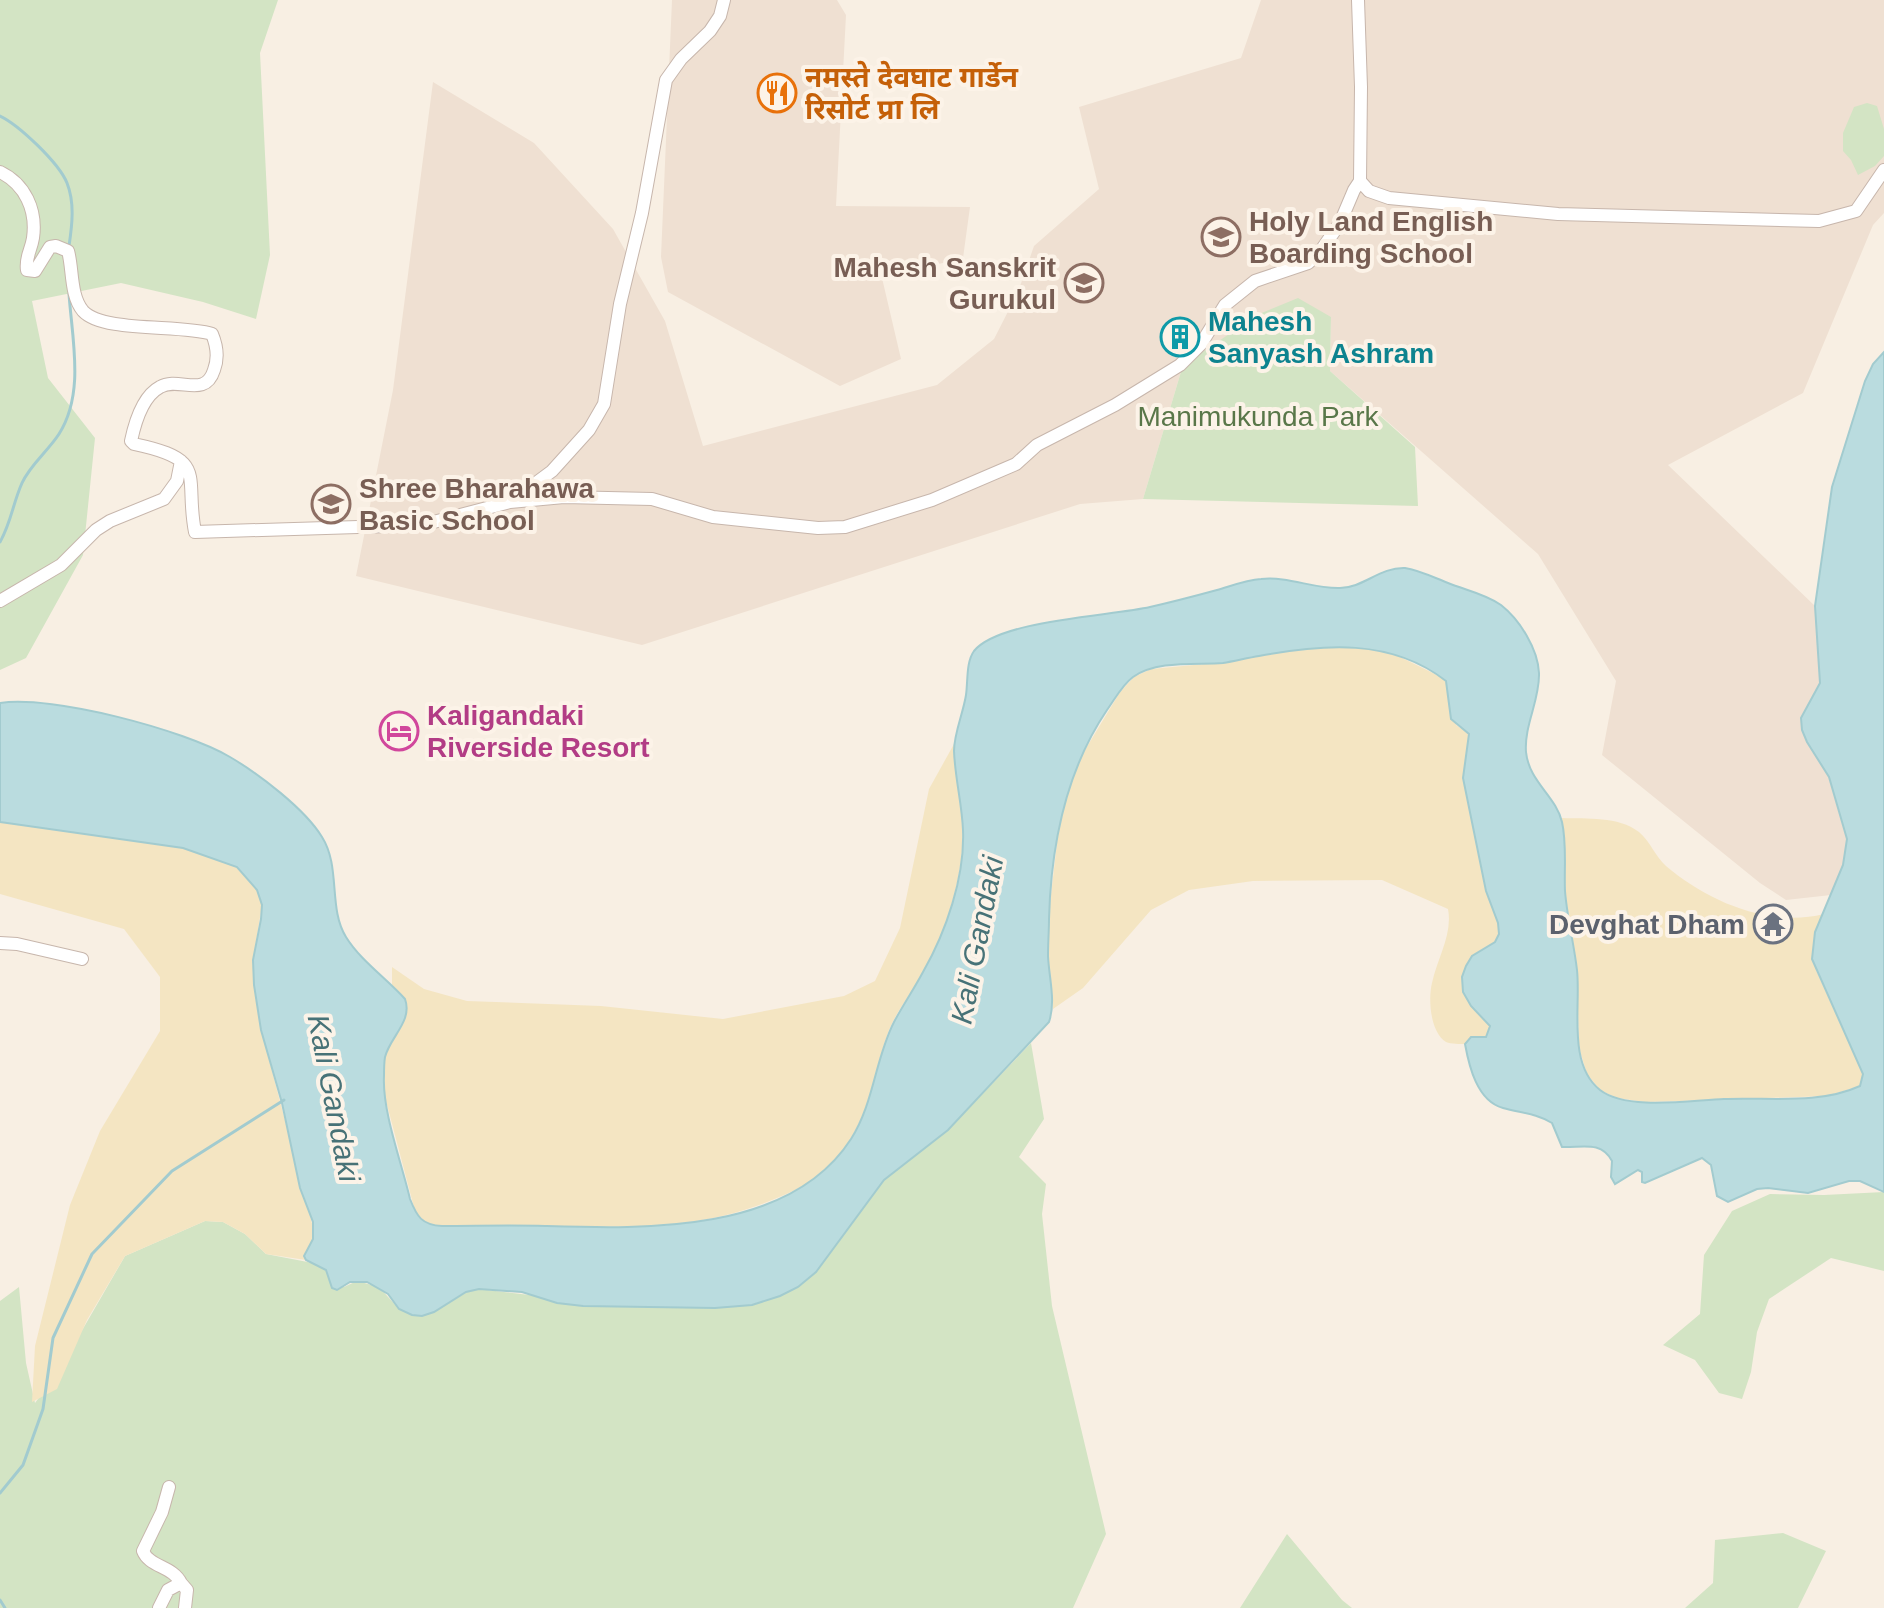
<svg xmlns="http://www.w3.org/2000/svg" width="1884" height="1608" viewBox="0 0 1884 1608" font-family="Arial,'Noto Sans Devanagari',sans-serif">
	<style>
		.residential { fill: #efe0d2 }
		.green { fill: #d3e4c4 }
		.sand { fill: #f4e5c2 }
		.water { fill: #badcdf; stroke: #a2cbcf; stroke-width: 2 }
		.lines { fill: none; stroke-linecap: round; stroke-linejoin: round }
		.stream { stroke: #a2cbcf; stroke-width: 3 }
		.minor-casing { stroke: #c7b6ac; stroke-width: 14 }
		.minor { stroke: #fff; stroke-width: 12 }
		.labels { text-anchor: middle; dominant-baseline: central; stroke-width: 8; stroke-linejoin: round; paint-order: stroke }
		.food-label { font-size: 28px; font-weight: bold; fill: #c56008; stroke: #fcf3e8; text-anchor: start }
		.education-label { font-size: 28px; font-weight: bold; fill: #785e54; stroke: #fcf3e8; text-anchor: start }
		.culture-label { font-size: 28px; font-weight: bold; fill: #0d838f; stroke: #fcf3e8; text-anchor: start }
		.park-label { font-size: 28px; fill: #597749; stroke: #fcf3e8 }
		.hotel-label { font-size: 28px; font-weight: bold; fill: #b23c85; stroke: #fcf3e8; text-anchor: start }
		.worship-label { font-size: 28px; font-weight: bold; fill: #5b616d; stroke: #fcf3e8; text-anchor: end }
		.water-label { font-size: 30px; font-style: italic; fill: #477277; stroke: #fcf3e8 }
	</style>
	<rect width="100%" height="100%" fill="#f8efe3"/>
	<!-- residential -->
	<path class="residential" d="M 672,0 L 837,0 L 846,15 L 836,206 L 970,207 L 963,258 L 882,278 L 901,359 L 840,386 L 668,292 L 661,257 Z
		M 1261,0 L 1884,0 L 1884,213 L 1873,225 L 1803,393 L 1668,465 L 1815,606 L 1820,683 L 1801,718 L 1802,730 L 1829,777 L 1847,839 L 1843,865 L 1831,895 L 1786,900 L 1760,883 L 1602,755 L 1616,681 L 1538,554 L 1330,371 L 1331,317 L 1183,365 L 1143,499 L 1080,504 L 642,645 L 356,576 L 393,390 L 433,82 L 534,143 L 613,229 L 665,321 L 703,446 L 937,385 L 994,339 L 1018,292 L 1034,246 L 1099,189 L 1079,107 L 1241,58 Z"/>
	<!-- green -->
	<path class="green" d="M 0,0 L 278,0 L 260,53 L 270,255 L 256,319 L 203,302 L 121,283 L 32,301 L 48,378 L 95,438 L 83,555 L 26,658 L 0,670 Z
		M 1867,103 L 1877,106 L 1884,129 L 1884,156 L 1875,166 L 1858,175 L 1851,160 L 1843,151 L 1843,133 L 1854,107 Z
		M 1298,298 L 1331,317 L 1330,371 L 1415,447 L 1418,506 L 1143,499 L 1183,365 L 1259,314 Z
		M 1031,1043 L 1044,1119 L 1019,1157 L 1046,1184 L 1042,1214 L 1052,1306 L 1106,1534 L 1073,1608 L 0,1608 L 0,1301 L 19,1287 L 26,1363 L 35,1403 L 58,1372 L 125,1256 L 205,1221 L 223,1222 L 245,1234 L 266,1254 L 318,1264 L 344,1287 L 357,1281 L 379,1287 L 399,1309 L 422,1316 L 434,1312 L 467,1292 L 479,1289 L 623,1306 L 715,1308 L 780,1296 L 798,1287 L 816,1272 L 884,1180 L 948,1130 Z
		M 1884,1192 L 1884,1271 L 1831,1258 L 1769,1299 L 1757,1332 L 1751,1372 L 1742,1399 L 1719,1393 L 1695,1360 L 1663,1345 L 1700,1314 L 1704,1255 L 1732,1211 L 1770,1194 L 1824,1195 Z
		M 1783,1533 L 1826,1551 L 1798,1608 L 1685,1608 L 1713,1583 L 1715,1540 Z
		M 1287,1534 L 1342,1600 L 1352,1608 L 1240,1608 Z"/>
	<!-- sand -->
	<path class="sand" d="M 1343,647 L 1374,649 L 1394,654 L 1441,677 L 1449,685 L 1456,725 L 1469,734 L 1463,778 L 1486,891 L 1498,923 L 1499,934 L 1495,942 L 1479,951 L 1487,1021 L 1490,1026 L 1486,1037 L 1468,1039 L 1465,1044 C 1460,1044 1451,1044 1446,1042 C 1430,1032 1428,999 1432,983 C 1437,959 1453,934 1448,909 L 1382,880 L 1253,881 L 1189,890 L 1151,910 L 1083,988 L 1053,1009 L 1048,955 L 1049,912 L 1060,817 L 1071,780 L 1085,750 L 1120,692 L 1134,677 L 1151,669 L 1226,662 L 1305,648 Z
		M 954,744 C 956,772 964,808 963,834 C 962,880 947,927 926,968 C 915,989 898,1008 889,1030 C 871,1078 872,1115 837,1158 C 822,1177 799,1189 777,1198 C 697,1232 624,1227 539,1226 C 507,1225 474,1226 442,1226 L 431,1226 L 416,1215 L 385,1097 L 383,1079 L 385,1057 L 405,999 L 392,985 L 392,967 L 424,989 L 467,1001 L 601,1006 L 723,1019 L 844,996 L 875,981 L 900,928 L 929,789 Z
		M 1562,818 C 1587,819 1618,816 1639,832 C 1650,841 1655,856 1666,866 C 1707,901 1769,928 1824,914 L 1815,932 L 1816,970 L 1863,1074 L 1860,1086 L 1827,1096 L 1680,1101 L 1645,1102 L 1617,1098 L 1600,1090 L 1587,1074 L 1579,1048 L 1577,971 L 1566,898 Z
		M 0,822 L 183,848 L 237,867 L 248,877 L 257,890 L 262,905 L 253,960 L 254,985 L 261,1029 L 314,1231 L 313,1239 L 304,1256 L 306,1260 L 266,1254 L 245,1234 L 223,1222 L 205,1221 L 125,1256 L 87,1320 L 57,1389 L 32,1402 L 35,1346 L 70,1205 L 100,1131 L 160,1031 L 160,977 L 124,929 L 0,894 Z"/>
	<!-- water -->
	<path class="water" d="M 1884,352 L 1884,1192 L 1860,1181 L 1849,1181 L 1808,1193 L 1768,1188 L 1757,1189 L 1728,1202 L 1717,1196 L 1711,1165 L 1702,1158 L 1645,1183 L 1642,1182 L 1642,1172 L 1638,1170 L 1615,1184 L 1611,1177 L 1612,1161 C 1601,1140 1581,1148 1562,1147 L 1552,1123 C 1536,1113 1520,1113 1503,1108 C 1477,1101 1469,1066 1465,1044 L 1471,1037 L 1486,1037 L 1490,1026 L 1471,1006 L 1463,992 L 1462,977 L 1466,966 L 1472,956 L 1495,942 L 1499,934 L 1498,923 L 1486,891 L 1463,778 L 1469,734 L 1451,719 L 1446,681 C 1391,638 1323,644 1259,656 C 1247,658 1235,661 1223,663 C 1196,665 1157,660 1133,677 C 1122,685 1115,699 1107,710 C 1065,772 1051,845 1049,919 C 1049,931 1048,943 1048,956 C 1049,978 1056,1001 1049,1022 L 948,1130 L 884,1180 L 816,1272 L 798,1287 L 780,1296 L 752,1305 L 715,1308 L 583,1306 L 557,1303 L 522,1292 L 479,1289 L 466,1292 L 434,1312 L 422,1316 L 412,1315 L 399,1309 L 388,1294 L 367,1282 L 350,1282 L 337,1290 L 332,1288 L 326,1270 L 306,1260 L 304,1256 L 313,1239 L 313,1222 L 300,1188 L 282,1103 L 261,1030 L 254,985 L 253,960 L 261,919 L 262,905 L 257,890 L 237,867 L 183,848 L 0,822 L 0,703 C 53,695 184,730 230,757 C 259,774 305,809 322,837 C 341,867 328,908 346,937 C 360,960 387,979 405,999 C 413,1021 390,1037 385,1057 C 384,1063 384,1070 384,1076 C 382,1111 402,1164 410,1199 C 417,1217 422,1225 442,1226 C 476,1226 511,1225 545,1226 C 644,1229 790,1234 851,1139 C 874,1103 875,1059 894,1022 C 903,1005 914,989 923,972 C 946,932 965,877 963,830 C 962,804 955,778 954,751 C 954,733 963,714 966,695 C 968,681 966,662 974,651 C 999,620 1111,616 1150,607 C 1172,602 1195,596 1217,590 C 1231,586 1246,580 1261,579 C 1288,576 1314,589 1340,588 C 1363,588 1380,567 1405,568 C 1419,570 1435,578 1448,583 C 1465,590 1486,594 1501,605 C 1520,620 1538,649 1539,673 C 1540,700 1524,725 1526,752 C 1529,782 1556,796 1562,822 C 1567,844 1564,869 1565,891 C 1567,917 1574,944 1577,970 C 1581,1006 1567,1064 1600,1090 C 1627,1111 1692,1100 1724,1099 C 1769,1097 1818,1105 1860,1086 L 1863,1074 L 1812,959 L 1815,932 L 1843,865 L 1847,839 L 1829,777 L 1807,742 L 1802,730 L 1801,718 L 1820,683 L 1815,606 L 1832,487 L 1865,381 L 1873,364 Z"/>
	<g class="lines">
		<!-- stream -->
		<path class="stream" d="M 0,116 C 19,125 59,163 67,183 C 75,203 72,226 69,246
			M 0,542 C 11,523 13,503 22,483 C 30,465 48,451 59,434 C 85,393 72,339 69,294
			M 0,1493 L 23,1465 L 43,1409 L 53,1338 L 92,1254 L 172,1171 L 284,1100
			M 0,1600 L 5,1608"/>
		<!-- minor casing -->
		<g class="minor-casing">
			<path id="minor" d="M 0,172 C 25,184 37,210 33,238 C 31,251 25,257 27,270 L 35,271 L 50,247 L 56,246 L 68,251 C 73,268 70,296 83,311 C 103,333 182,324 212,334 C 217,346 219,357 214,370 C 205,399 179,376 160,387 C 143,396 135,422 131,441 L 134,444 C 210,460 184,475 195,532 L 422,525 L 510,502 L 564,497 L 652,499 L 713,517 L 818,528 L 845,527 L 932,500 L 1016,464 L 1037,445 L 1115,405 L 1180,365 L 1201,344 L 1225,305 L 1255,281 L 1308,263 L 1320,252 L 1340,223 L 1354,190 L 1360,181 L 1361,87 L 1358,0
				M 1360,181 L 1369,191 L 1389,198 L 1558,214 L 1819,221 L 1856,211 L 1884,170
				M 513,500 L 552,471 L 589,430 L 604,404 L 620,304 L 642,213 L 666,80 L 681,59 L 710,31 L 720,16 L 724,0
				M 0,601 L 61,565 L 96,530 L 110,521 L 164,499 L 177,481 L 181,461
				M 0,943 L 17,944 L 82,959
				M 169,1487 L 162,1512 L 143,1551 C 149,1567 173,1566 181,1583
				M 159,1608 L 168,1590 L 181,1583 L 187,1590 L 185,1608"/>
		</g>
		<!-- minor -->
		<use href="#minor" class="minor"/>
	</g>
	<!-- icons -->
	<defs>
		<g id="restaurant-ring" transform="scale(2)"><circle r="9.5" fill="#fcf3e8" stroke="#e8710a" stroke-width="1.5"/><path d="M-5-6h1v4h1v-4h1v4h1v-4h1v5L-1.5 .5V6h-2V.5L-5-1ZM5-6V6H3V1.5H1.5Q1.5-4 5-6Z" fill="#e8710a"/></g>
		<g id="school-ring" transform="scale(2)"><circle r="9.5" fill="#fcf3e8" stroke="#8d6e63" stroke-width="1.5"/><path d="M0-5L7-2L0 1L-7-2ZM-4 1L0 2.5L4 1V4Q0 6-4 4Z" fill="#8d6e63"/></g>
		<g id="building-ring" transform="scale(2)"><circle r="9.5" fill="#fcf3e8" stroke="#0f9aa8" stroke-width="1.5"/><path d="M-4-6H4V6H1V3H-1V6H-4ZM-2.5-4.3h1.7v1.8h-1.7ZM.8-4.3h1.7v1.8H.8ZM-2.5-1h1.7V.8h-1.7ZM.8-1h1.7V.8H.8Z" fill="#0f9aa8"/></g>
		<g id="hotel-ring" transform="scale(2)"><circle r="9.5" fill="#fcf3e8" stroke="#d1479c" stroke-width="1.5"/><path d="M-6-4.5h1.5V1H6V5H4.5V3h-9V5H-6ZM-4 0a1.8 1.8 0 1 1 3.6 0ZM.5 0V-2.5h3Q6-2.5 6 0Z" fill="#d1479c"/></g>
		<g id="temple-ring" transform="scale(2)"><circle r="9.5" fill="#fcf3e8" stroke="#6b7280" stroke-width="1.5"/><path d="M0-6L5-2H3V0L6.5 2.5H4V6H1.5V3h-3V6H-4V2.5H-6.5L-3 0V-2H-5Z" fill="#6b7280"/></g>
	</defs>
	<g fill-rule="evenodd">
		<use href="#restaurant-ring" x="777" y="93"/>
		<use href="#school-ring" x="1221" y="237"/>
		<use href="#school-ring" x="1084" y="283"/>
		<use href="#building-ring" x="1180" y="337"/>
		<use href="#school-ring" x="331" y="504"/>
		<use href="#hotel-ring" x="399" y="731"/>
		<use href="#temple-ring" x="1773" y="924"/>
	</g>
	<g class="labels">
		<!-- food labels -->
		<g class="food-label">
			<text x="805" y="77">नमस्ते देवघाट गार्डेन<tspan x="805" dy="32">रिसोर्ट प्रा लि</tspan></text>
		</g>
		<!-- education labels -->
		<g class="education-label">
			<text x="1249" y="221">Holy Land English<tspan x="1249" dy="32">Boarding School</tspan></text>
			<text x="1056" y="267" text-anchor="end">Mahesh Sanskrit<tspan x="1056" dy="32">Gurukul</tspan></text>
			<text x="359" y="488">Shree Bharahawa<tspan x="359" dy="32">Basic School</tspan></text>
		</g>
		<!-- culture labels -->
		<g class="culture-label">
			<text x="1208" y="321">Mahesh<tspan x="1208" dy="32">Sanyash Ashram</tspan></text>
		</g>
		<!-- park labels -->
		<g class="park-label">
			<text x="1258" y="416">Manimukunda Park</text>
		</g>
		<!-- hotel labels -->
		<g class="hotel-label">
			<text x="427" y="715">Kaligandaki<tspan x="427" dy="32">Riverside Resort</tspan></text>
		</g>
		<!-- worship labels -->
		<g class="worship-label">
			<text x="1745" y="924">Devghat Dham</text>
		</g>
		<!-- water labels -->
		<g class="water-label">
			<text transform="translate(977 940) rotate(-79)">Kali Gandaki</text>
			<text transform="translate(334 1098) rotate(79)">Kali Gandaki</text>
		</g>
	</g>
</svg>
